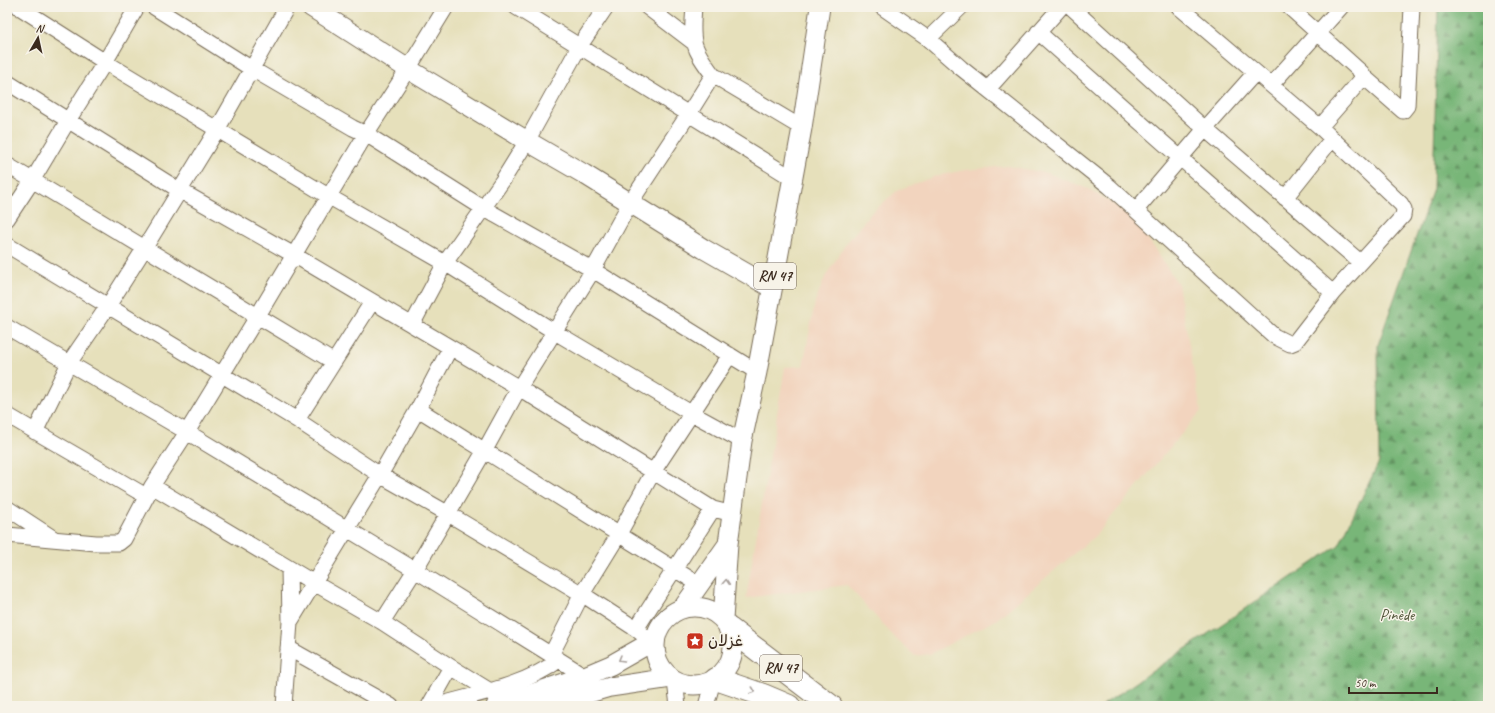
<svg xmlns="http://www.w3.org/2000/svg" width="1495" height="713" viewBox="0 0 1495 713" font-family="Caveat,'Playpen Sans Arabic',sans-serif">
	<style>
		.built { fill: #f2d4be }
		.forest { fill: url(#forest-firs); stroke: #5a704b }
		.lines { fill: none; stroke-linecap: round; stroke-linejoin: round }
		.minor-casing { stroke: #776a55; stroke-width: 17 }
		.major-casing { stroke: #776a55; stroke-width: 21 }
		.highway-casing { stroke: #776a55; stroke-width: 24 }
		.minor { stroke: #fff; stroke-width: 15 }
		.major { stroke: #fff; stroke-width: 19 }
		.highway { stroke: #fff; stroke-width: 22 }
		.oneway { stroke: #a79f9a }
		.labels { text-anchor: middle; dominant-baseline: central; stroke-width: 3; stroke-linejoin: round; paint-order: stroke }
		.shield { fill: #f7f3e8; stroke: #73665b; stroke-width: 1 }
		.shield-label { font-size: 15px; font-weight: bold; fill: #3b2a1e }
		.park-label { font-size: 16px; fill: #52553a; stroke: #f7f3e8 }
		.poi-label { font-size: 16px; fill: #3b2a1e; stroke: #f7f3e8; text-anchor: start }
	</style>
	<defs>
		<pattern id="forest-firs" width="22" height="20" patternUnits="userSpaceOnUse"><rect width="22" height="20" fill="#78b678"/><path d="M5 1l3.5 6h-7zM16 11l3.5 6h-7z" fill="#649462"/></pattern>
	</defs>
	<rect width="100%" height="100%" fill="#f7f3e8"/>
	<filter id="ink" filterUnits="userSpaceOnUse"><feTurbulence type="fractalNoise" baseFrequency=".025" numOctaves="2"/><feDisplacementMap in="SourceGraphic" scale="8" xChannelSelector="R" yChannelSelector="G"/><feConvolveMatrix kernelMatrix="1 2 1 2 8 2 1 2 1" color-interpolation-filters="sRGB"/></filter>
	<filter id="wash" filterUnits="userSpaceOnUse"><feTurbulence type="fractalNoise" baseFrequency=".012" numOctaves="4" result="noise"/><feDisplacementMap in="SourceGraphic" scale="16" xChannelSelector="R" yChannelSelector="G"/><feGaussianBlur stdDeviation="0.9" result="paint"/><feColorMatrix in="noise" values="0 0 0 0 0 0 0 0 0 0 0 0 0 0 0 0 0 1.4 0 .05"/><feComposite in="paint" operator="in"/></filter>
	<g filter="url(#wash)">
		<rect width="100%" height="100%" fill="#e6e0bb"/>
		<!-- built -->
		<path class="built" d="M 1008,166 L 1047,173 L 1086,188 L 1121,208 L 1143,231 L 1178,284 L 1201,411 L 1096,535 L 996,620 L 930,654 L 915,656 L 897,640 L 847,585 L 746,598 L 785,367 L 803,366 L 815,302 L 825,277 L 845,245 L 871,213 L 898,190 L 936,176 L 965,170 Z"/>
		<!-- forest -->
		<path class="forest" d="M 1438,7 L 1488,7 L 1488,706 L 1101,706 L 1339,545 L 1379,462 L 1378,345 L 1433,189 Z"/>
	</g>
	<g filter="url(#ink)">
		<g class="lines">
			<!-- minor casing -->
			<g class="minor-casing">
				<path id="minor" d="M 19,7 L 105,62 L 328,196 L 445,263 L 555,332 L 691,413 L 742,441
					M 154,7 L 252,69 L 353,128 L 366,134 L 483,208 L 593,270 L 757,372
					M 516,7 L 792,178
					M 647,7 L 693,42
					M 882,7 L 928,39 L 961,68 L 1109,186 L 1274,336 L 1290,344 L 1295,342 L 1333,293 L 1403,216 L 1404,209 L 1401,204 L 1320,127 L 1179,7
					M 1071,7 L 1205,129 L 1360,262
					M 1289,7 L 1362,73 L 1361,80 L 1320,127
					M 1038,32 L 1333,293
					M 928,39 L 961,7
					M 713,75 L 802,128
					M 1363,76 L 1403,111 L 1407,106 L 1412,7
					M 7,82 L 179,190 L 294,255 L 519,388 L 713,509 L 733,514
					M 1271,85 L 1341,7
					M 988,89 L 1061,7
					M 7,165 L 334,362
					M 1285,198 L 1332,139
					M 1136,210 L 1205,129 L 1255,73
					M 7,219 L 32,181 L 69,119 L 105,62 L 137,7
					M 7,245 L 297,420 L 380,475 L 447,513 L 582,594 L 636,629 L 652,642
					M 412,325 L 445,263 L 503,180 L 527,141 L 579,47 L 606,7
					M 7,327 L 187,432 L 415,570 L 585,676
					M 418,409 L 700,585
					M 7,415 L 146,496
					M 297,420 L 372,302
					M 35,432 L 69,363 L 108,306 L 144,249 L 218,128 L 287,7
					M 152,486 L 314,583 L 382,622 L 451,667 L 490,691 L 501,704
					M 7,508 L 53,538
					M 7,535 L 96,543 L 119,543 L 124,539 L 152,486 L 187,432 L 257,317 L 366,134 L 408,69 L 446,7
					M 289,568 L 290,622
					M 382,622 L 415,570 L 485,450 L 519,388 L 593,270 L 630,203 L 688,115 L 713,75 C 692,47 691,42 694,7
					M 636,629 L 713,509
					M 288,648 L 391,706
					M 551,655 L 582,594 L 619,534 L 653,472 L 730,355
					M 675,681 L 678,706
					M 284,706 L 290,622 L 380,475 L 418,409 L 450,348
					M 429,706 L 451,667
					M 435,706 C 476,694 524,686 559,660
					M 706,706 L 713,681"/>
			</g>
			<!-- major casing -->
			<g class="major-casing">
				<path id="major" d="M 311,7 L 408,69 L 527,141 L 584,174 L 704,249 L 772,288
					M655 646a39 39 0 1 1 78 0a39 39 0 1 1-78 0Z
					M 682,609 L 728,544
					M 723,620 L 728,544 L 742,441 L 757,372 L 802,128 L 820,7
					M 496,706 L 585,676 L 611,665 L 655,640
					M 545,706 L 610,687 L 671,678"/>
			</g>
			<!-- highway casing -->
			<g class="highway-casing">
				<path id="highway" d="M 730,629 L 831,706
					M 716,679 L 763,695 L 789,706"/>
			</g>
			<!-- minor -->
			<use href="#minor" class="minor"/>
			<!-- major -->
			<use href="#major" class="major"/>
			<!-- highway -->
			<use href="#highway" class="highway"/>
		</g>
		<!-- one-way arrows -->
		<defs><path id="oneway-chevron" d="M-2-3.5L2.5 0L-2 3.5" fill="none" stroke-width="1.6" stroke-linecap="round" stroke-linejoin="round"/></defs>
		<g class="oneway">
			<use href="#oneway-chevron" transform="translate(726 582) rotate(-86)"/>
			<use href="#oneway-chevron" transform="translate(621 659) rotate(150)"/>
			<use href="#oneway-chevron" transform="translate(753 691) rotate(20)"/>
		</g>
	</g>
	<!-- icons -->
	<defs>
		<g id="sight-square" transform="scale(0.9)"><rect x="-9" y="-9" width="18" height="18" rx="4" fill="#c8321e" stroke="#f7f3e8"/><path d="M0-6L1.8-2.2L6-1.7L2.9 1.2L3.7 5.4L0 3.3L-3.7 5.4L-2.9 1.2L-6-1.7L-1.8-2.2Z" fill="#fff"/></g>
	</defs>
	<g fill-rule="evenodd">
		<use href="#sight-square" x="695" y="641"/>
	</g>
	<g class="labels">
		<!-- shield labels -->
		<g class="shield">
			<rect x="754" y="263" width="42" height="26" rx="3"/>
			<rect x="760" y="655" width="42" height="26" rx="3"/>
		</g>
		<g class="shield-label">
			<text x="775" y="276">RN 47</text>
			<text x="781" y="668">RN 47</text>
		</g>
		<!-- park labels -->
		<g class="park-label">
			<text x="1397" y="615">Pinède</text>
		</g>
		<!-- poi labels -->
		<g class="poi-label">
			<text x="708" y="641">غزلان</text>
		</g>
	</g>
	<!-- margin -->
	<rect width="1495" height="713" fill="none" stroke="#f7f3e8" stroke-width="24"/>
	<!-- north arrow -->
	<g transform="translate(38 38) rotate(9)" stroke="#f7f3e8" stroke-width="3" paint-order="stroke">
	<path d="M0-3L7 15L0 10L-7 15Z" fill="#3b2a1e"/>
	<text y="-6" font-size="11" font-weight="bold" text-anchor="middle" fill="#3b2a1e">N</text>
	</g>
	<!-- scale -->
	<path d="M1349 687v6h88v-6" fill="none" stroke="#3b2a1e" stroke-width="2"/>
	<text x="1355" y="687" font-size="12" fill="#3b2a1e" stroke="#f7f3e8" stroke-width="3" paint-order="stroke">50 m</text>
</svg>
